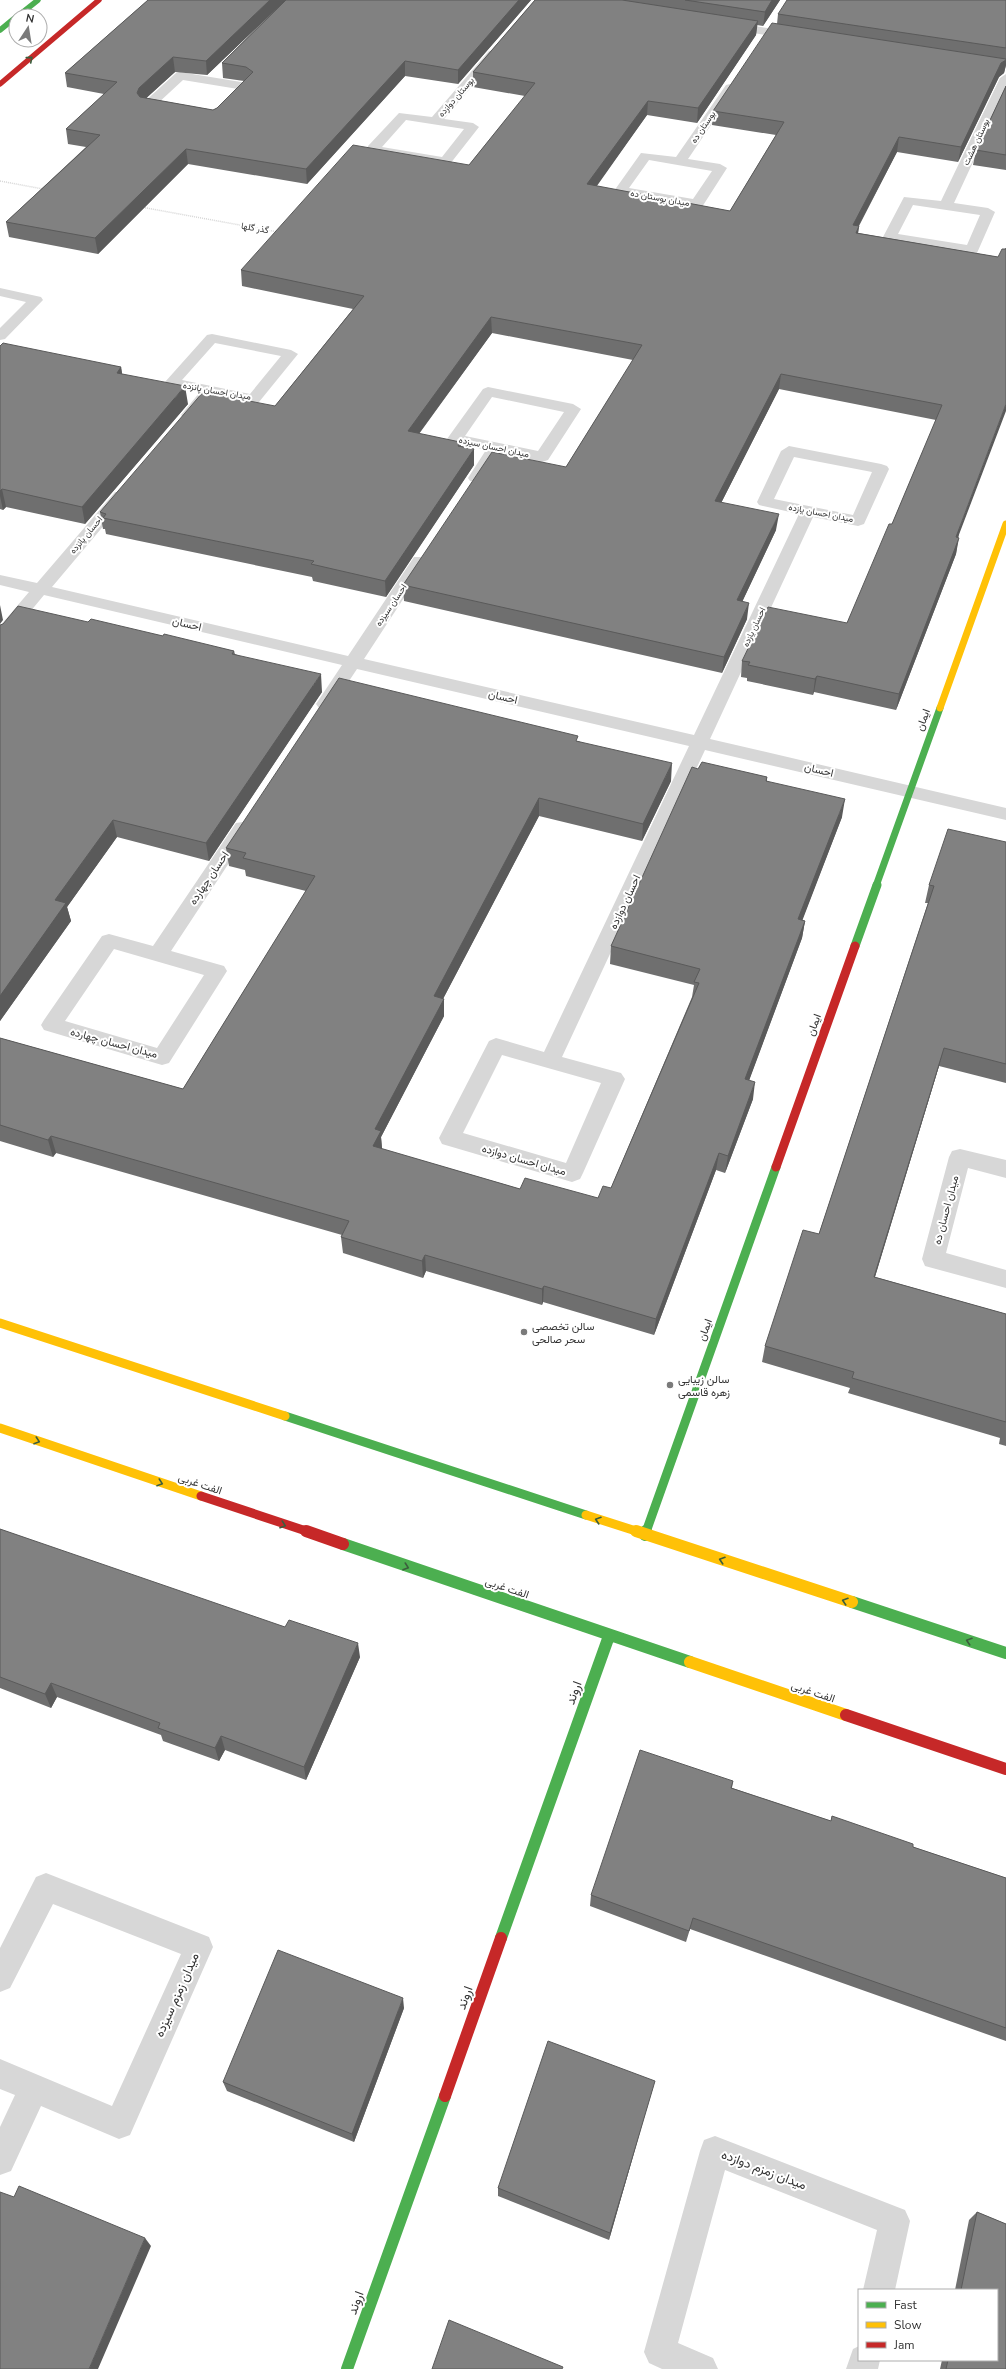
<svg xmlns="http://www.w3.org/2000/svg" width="1006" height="2369" viewBox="0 0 1006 2369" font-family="'Nunito Sans',Vazirmatn,sans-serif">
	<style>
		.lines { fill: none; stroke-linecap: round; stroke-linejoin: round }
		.path { stroke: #d6d6d6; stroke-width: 1.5; stroke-dasharray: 1 1; stroke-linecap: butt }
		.street { fill: #d7d7d7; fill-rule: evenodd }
		.fast-far3 { stroke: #4caf50; stroke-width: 5.5 }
		.fast-far2 { stroke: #4caf50; stroke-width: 7 }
		.fast-far1 { stroke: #4caf50; stroke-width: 9 }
		.fast { stroke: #4caf50; stroke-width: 12 }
		.slow-far2 { stroke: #ffc107; stroke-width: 7 }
		.slow-far1 { stroke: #ffc107; stroke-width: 9 }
		.slow { stroke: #ffc107; stroke-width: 12 }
		.jam-far2 { stroke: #c62828; stroke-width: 5.5 }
		.jam-far1 { stroke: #c62828; stroke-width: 9 }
		.jam { stroke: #c62828; stroke-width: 12 }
		.wall { fill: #6f6f6f; fill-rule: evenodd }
		.shaded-wall { fill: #5a5a5a }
		.building { fill: #818181; stroke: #5a5a5a }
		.oneway { stroke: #3c5e3d }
		.poi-dot { fill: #7a7a7a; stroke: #fff; stroke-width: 1.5 }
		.labels { text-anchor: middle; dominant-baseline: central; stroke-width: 4; stroke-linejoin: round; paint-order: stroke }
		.far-street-label { font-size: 9px; fill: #333; stroke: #fff }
		.street-label { font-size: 11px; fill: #333; stroke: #fff }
		.poi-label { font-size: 11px; fill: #333; stroke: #fff; text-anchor: start }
		.near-street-label { font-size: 13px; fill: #333; stroke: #fff }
	</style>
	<rect width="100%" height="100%" fill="#fff"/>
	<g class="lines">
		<!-- path -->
		<path class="path" d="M 0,181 L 43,189
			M 141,207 L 278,232"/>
		<!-- street -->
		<path class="street" d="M 727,22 L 795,32 L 801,36 L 795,40 L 723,28 L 721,26 L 723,24 Z
			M 493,50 L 499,54 L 497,57 L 444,119 L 473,123 L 479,127 L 450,164 L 445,165 L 368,152 L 367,149 L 368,146 L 399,113 L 432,117 L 489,51 ZM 406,120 L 464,129 L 442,157 L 382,147 Z
			M 180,72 L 247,83 L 253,87 L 218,122 L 214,123 L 142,110 L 140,107 L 142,104 L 176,73 ZM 183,80 L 238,89 L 211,115 L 156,105 Z
			M 1006,74 L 1006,91 L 954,203 L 988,208 L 995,212 L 977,253 L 972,254 L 885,240 L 883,237 L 904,197 L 941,201 L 1000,78 ZM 913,205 L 980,215 L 967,245 L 898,234 Z
			M 730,84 L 736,88 L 688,159 L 720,164 L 727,168 L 702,207 L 697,208 L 616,194 L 614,191 L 641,153 L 676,157 L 726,85 ZM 649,160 L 712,171 L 693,199 L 629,188 Z
			M 0,288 L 41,297 L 43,300 L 5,339 L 0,340 L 0,328 L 26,302 L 0,296 Z
			M 212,334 L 291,350 L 298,354 L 259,402 L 254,404 L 214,395 L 194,418 L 184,418 L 181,415 L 200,392 L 167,385 L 165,382 L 207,335 ZM 215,343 L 281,356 L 250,394 L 182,380 Z
			M 488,387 L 573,404 L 581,409 L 548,460 L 542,462 L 500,453 L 482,481 L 470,481 L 468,478 L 486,450 L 450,442 L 447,439 L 483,389 ZM 492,397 L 564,412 L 538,451 L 465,436 Z
			M 789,446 L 881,464 L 887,466 L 889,469 L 864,524 L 858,526 L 813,517 L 710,739 L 1006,808 L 1006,820 L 705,750 L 562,1057 L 621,1073 L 625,1079 L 583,1173 L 580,1179 L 572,1182 L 442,1144 L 439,1138 L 489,1041 L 496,1038 L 544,1052 L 689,746 L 357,669 L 331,708 L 319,708 L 316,704 L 342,665 L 44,595 L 6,641 L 0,642 L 0,626 L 29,592 L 0,585 L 0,575 L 37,583 L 115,492 L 127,492 L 129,495 L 127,498 L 52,587 L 348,656 L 414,557 L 426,557 L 428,561 L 364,659 L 694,735 L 799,514 L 759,505 L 757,502 L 781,451 ZM 794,457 L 872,472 L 853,515 L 774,499 ZM 502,1055 L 601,1083 L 566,1163 L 463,1133 Z
			M 243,822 L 250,823 L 252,828 L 171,951 L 224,966 L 227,971 L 169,1063 L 162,1065 L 44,1030 L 41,1025 L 44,1020 L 102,936 L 109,934 L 153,946 L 236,823 ZM 114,949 L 204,975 L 157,1048 L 65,1021 Z
			M 960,1149 L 1006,1160 L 1006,1178 L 968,1168 L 946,1253 L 1006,1270 L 1006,1288 L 925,1266 L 922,1259 L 949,1157 L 952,1151 Z
			M 46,1873 L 209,1937 L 213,1947 L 130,2135 L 119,2139 L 41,2106 L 11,2171 L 0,2175 L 0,2127 L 15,2095 L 0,2089 L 0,2059 L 112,2106 L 181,1954 L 53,1904 L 10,1988 L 0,1992 L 0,1948 L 36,1877 Z
			M 715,2136 L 905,2210 L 910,2221 L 895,2290 L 863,2290 L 877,2230 L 725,2170 L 678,2343 L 713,2358 L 718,2369 L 662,2369 L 649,2363 L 644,2352 L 700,2151 L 704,2140 Z
			M 859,2346 L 859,2360 L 880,2360 L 878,2369 L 846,2369 L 853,2349 Z"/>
		<!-- fast-far3 -->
		<path class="fast-far3" d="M 18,16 L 38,0
			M 0,30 L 16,17"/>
		<!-- fast-far2 -->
		<path class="fast-far2" d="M 876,886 L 940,708"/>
		<!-- fast-far1 -->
		<path class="fast-far1" d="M 855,946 L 877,885
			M 285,1416 L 586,1515
			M 646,1532 L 776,1167"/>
		<!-- fast -->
		<path class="fast" d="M 645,1535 L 646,1531
			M 343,1544 L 690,1662
			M 852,1602 L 1006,1653
			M 501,1938 L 609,1636
			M 347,2369 L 445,2096"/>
		<!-- slow-far2 -->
		<path class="slow-far2" d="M 940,708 L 1006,524"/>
		<!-- slow-far1 -->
		<path class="slow-far1" d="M 0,1323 L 285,1416
			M 0,1428 L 201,1496
			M 586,1515 L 639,1532"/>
		<!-- slow -->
		<path class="slow" d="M 636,1531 L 852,1602
			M 690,1662 L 846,1715"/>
		<!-- jam-far2 -->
		<path class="jam-far2" d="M 0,84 L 99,0"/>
		<!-- jam-far1 -->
		<path class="jam-far1" d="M 776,1167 L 855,946
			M 201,1496 L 309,1532"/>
		<!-- jam -->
		<path class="jam" d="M 306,1531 L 343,1544
			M 846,1715 L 1006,1769
			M 445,2096 L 501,1938"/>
	</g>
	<!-- wall -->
	<path class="wall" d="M 148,0 L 531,0 L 458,84 L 405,76 L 307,184 L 188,164 L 98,254 L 9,237 L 6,222 L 86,147 L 68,144 L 66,129 L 104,94 L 67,87 L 65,73 ZM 279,6 L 222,63 L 223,78 L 244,81 L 217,108 L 213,110 L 146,98 L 175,72 L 207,75 Z
		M 535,0 L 780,0 L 763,26 L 757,25 L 756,35 L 697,123 L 647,115 L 596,186 L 730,211 L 776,135 L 712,125 L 713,111 L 777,24 L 778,14 L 1006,0 L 1006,65 L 1004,73 L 999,77 L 958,162 L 897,152 L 859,226 L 858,233 L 998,257 L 956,554 L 896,710 L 814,692 L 813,695 L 747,681 L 747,678 L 741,677 L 742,661 L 847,623 L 892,524 L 936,420 L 779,389 L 721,503 L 776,530 L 742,602 L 747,619 L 722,673 L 404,601 L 403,585 L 566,467 L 633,360 L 492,333 L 419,434 L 460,442 L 461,446 L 474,449 L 474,465 L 386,597 L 313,581 L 312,577 L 106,534 L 105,529 L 103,529 L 100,512 L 275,406 L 353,309 L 242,286 L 241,270 L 469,165 L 525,96 L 473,87 L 473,72 Z
		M 1006,86 L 1006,170 L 973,165 L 976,150 Z
		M 0,346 L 121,367 L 122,374 L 188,404 L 85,524 L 6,507 L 3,510 L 0,509 Z
		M 88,622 L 163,636 L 234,651 L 235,654 L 322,692 L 209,861 L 117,837 L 67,907 L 71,921 L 0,1021 L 0,625 Z
		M 578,741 L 671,781 L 642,841 L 539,816 L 443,999 L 444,999 L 444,1016 L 381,1137 L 382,1149 L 520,1189 L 598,1198 L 611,1188 L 692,997 L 694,985 L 610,964 L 611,946 L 698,769 L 767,777 L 767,781 L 842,817 L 802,920 L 805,921 L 802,938 L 749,1080 L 753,1099 L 725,1173 L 716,1170 L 654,1335 L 543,1302 L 542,1305 L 426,1271 L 423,1278 L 343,1253 L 341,1237 L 342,1235 L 56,1153 L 53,1157 L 0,1141 L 0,1038 L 183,1089 L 306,891 L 246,876 L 245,870 L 229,866 L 226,848 Z
		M 1006,842 L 1006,1083 L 939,1066 L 875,1277 L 1006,1314 L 1006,1446 L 999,1444 L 1000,1438 L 848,1393 L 850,1388 L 762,1362 L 765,1346 L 819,1234 L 928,903 L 925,903 L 929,885 Z
		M 0,1529 L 360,1657 L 306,1780 L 225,1750 L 219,1761 L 163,1741 L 161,1735 L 57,1697 L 51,1708 L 0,1688 Z
		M 733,1781 L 732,1788 L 831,1821 L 832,1816 L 913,1847 L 1006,1878 L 1006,2041 L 690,1929 L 686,1942 L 590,1906 L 591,1895 Z
		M 404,2008 L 354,2142 L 227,2091 L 223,2082 Z
		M 652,2090 L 609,2240 L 498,2196 L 498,2188 Z
		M 977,2212 L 1006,2224 L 1006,2369 L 940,2369 L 942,2360 L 997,2360 L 997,2290 L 955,2290 L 969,2220 Z"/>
	<!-- shaded-wall -->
	<path class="shaded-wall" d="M 270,0 L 286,0 L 207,75 L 206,61 Z
		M 519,0 L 531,0 L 458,84 L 458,70 Z
		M 772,0 L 780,0 L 763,26 L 765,12 Z
		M 758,21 L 756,35 L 697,123 L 698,108 Z
		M 173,57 L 175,72 L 141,103 L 137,93 L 139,88 Z
		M 1006,60 L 1006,65 L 1004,73 L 999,77 L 958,162 L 961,147 L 1001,63 Z
		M 405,61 L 405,76 L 307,184 L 306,169 Z
		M 648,101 L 647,115 L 587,200 L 587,184 Z
		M 899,137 L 897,152 L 851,240 L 853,225 Z
		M 186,149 L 188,164 L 98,254 L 95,238 Z
		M 859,226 L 857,241 L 856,233 Z
		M 491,317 L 492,333 L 409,447 L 408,431 Z
		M 121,367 L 124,385 L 117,373 Z
		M 781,374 L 779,389 L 714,517 L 715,501 Z
		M 185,386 L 188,404 L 85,524 L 82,507 Z
		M 1006,404 L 1006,411 L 952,553 L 956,537 Z
		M 474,449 L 474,465 L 386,597 L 385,581 Z
		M 2,489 L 6,507 L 3,510 L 0,496 L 0,491 Z
		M 779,514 L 776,530 L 735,617 L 737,600 Z
		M 959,538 L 956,554 L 896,710 L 899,694 Z
		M 749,603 L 747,619 L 722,673 L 724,657 Z
		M 0,605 L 3,620 L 0,624 Z
		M 321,674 L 322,692 L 209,861 L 206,843 Z
		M 817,676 L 814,692 L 813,695 L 815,679 Z
		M 672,763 L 671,781 L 642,841 L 643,824 Z
		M 539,798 L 539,816 L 435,1014 L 434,996 Z
		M 845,799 L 842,817 L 796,937 L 798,919 Z
		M 113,820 L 117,837 L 67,907 L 71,921 L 0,1021 L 0,996 L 55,900 Z
		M 805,921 L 802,938 L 743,1097 L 745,1079 Z
		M 444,999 L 444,1016 L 381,1137 L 382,1148 L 374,1163 L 373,1146 L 375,1129 Z
		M 944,1048 L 939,1066 L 870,1293 L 874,1277 Z
		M 755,1082 L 753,1099 L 725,1173 L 728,1156 Z
		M 51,1136 L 56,1153 L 53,1157 L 48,1140 Z
		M 719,1153 L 716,1170 L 654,1335 L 656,1319 Z
		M 425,1255 L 426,1271 L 423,1278 L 422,1261 Z
		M 544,1286 L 543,1302 L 542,1305 L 542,1289 Z
		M 358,1643 L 360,1657 L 306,1780 L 304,1767 Z
		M 51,1683 L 57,1697 L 51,1708 L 45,1694 Z
		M 221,1736 L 225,1750 L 219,1761 L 215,1748 Z
		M 403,1998 L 404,2008 L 354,2142 L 352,2134 Z
		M 655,2081 L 652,2090 L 609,2240 L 610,2233 Z
		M 145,2238 L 151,2246 L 98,2369 L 89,2369 Z"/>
	<!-- building -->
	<path class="building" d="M 148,0 L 270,0 L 206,61 L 173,57 L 139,88 L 137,93 L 140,97 L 213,110 L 217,108 L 253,72 L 246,67 L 222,63 L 286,0 L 519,0 L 458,70 L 405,61 L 306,169 L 186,149 L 95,238 L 6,222 L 100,135 L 66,129 L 117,82 L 65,73 Z
		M 535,0 L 622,0 L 758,21 L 698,108 L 648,101 L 587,184 L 730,211 L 784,122 L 713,111 L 772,23 L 1006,59 L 1006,60 L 1001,63 L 961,147 L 899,137 L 853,225 L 859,226 L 856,233 L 998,257 L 1002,249 L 1006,249 L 1006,248 L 1006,404 L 956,537 L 959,538 L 899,694 L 817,676 L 815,679 L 748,665 L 750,662 L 742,661 L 768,607 L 847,623 L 889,524 L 892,524 L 942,405 L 781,374 L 715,501 L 779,514 L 737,600 L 749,603 L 724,657 L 403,585 L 492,452 L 566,467 L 642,345 L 491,317 L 408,431 L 460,442 L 458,446 L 474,449 L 385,581 L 311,564 L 314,561 L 103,518 L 106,514 L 100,512 L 203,392 L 275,406 L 364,296 L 241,270 L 353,145 L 469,165 L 535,83 L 473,72 Z
		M 685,0 L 772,0 L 765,12 Z
		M 787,0 L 1006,0 L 1006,48 L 778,14 Z
		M 1006,86 L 1006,155 L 976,150 Z
		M 3,343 L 121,367 L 117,373 L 185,386 L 82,507 L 2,489 L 0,491 L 0,346 Z
		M 18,606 L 88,622 L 91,619 L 163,636 L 164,634 L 234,651 L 232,654 L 321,674 L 206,843 L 113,820 L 55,900 L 66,903 L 0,996 L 0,625 L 3,624 Z
		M 339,678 L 578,736 L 576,741 L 672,763 L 643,824 L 539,798 L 434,996 L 444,999 L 375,1129 L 381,1131 L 373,1146 L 520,1189 L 525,1178 L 598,1198 L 603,1186 L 611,1188 L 699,983 L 694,982 L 700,969 L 611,946 L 692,767 L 698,769 L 702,762 L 767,777 L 766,781 L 845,799 L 798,919 L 805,921 L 745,1079 L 755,1082 L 728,1156 L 719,1153 L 656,1319 L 544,1286 L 542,1289 L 425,1255 L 422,1261 L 341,1237 L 349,1221 L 51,1136 L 48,1140 L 0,1125 L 0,1038 L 183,1089 L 315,876 L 243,858 L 246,853 L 226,848 Z
		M 948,829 L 1006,842 L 1006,1064 L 944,1048 L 874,1277 L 1006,1314 L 1006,1422 L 852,1378 L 854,1372 L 765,1346 L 803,1230 L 819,1234 L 934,886 L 929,885 Z
		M 0,1529 L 285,1627 L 289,1620 L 358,1643 L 304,1767 L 221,1736 L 215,1748 L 158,1728 L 160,1723 L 51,1683 L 45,1694 L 0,1677 Z
		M 640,1750 L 733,1781 L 731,1788 L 831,1821 L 832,1816 L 913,1844 L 913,1847 L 1006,1878 L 1006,2028 L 693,1918 L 689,1931 L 591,1895 Z
		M 278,1950 L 403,1998 L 352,2134 L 223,2082 Z
		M 548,2041 L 655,2081 L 610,2233 L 498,2188 Z
		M 19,2186 L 145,2238 L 89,2369 L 0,2369 L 0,2192 L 14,2197 Z
		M 977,2212 L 1006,2224 L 1006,2369 L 946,2369 L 948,2360 L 997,2360 L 997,2290 L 961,2290 Z
		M 449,2320 L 563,2367 L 562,2369 L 432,2369 Z"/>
	<!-- one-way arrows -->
	<defs><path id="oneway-chevron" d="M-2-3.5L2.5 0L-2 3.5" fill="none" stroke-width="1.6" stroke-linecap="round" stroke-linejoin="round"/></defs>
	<g class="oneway">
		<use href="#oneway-chevron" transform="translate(30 59) rotate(-40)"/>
		<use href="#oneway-chevron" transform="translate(37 1441) rotate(19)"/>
		<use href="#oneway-chevron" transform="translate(160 1483) rotate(19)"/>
		<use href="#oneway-chevron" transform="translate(598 1520) rotate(-162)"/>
		<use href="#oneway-chevron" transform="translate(283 1525) rotate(19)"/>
		<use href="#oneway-chevron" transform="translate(722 1560) rotate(-162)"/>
		<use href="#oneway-chevron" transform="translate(406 1567) rotate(19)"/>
		<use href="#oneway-chevron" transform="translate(845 1601) rotate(-162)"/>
		<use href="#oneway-chevron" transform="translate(969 1641) rotate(-162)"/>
	</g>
	<!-- markers -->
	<g class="poi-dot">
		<circle cx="524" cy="1332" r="4"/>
		<circle cx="670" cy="1385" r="4"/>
	</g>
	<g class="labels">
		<!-- far-street labels -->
		<g class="far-street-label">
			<text transform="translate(456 97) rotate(-49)">بوستان دوازده</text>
			<text transform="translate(703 127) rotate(-56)">بوستان ده</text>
			<text transform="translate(976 142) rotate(-65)">بوستان هشت</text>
			<text transform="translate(660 198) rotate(10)">میدان بوستان ده</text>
			<text transform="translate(255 228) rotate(10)">گذر گلها</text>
			<text transform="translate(217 391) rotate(10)">میدان احسان پانزده</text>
			<text transform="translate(494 447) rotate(12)">میدان احسان سیزده</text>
			<text transform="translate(821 513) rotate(11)">میدان احسان یازده</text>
			<text transform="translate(86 535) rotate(-50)">احسان پانزده</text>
			<text transform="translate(391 605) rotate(-56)">احسان سیزده</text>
			<text transform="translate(754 627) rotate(-65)">احسان یازده</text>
		</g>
		<!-- street labels -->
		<g class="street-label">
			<text transform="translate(187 624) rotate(13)">احسان</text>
			<text transform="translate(503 697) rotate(13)">احسان</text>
			<text transform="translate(923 720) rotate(-70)">ایمان</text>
			<text transform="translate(819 770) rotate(13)">احسان</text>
			<text transform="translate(209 878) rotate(-56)">احسان چهارده</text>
			<text transform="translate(625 902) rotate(-65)">احسان دوازده</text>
			<text transform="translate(814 1025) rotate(-70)">ایمان</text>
			<text transform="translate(114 1043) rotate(15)">میدان احسان چهارده</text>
			<text transform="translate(524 1160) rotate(16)">میدان احسان دوازده</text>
			<text transform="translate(946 1210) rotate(-75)">میدان احسان ده</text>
			<text transform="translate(705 1330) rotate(-70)">ایمان</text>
			<text transform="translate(200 1484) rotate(19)">الفت غربی</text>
			<text transform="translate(507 1588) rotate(19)">الفت غربی</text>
			<text transform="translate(813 1692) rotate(19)">الفت غربی</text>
		</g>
		<!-- poi labels -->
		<g class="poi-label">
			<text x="532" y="1326">سالن تخصصی<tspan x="532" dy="13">سحر صالحی</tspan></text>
			<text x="678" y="1379">سالن زیبایی<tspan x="678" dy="13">زهره قاسمی</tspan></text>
		</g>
		<!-- near-street labels -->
		<g class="near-street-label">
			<text transform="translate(574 1693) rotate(-70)">اروند</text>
			<text transform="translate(177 1995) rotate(-66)">میدان زمزم سیزده</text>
			<text transform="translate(465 1998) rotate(-70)">اروند</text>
			<text transform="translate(764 2170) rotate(21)">میدان زمزم دوازده</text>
			<text transform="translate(356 2303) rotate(-70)">اروند</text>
		</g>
	</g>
	<!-- legend -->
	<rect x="858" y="2289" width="140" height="72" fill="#ffffff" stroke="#adadad"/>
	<rect x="866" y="2302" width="20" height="6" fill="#4caf50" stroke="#adadad"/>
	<text x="894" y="2309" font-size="12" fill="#333333">Fast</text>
	<rect x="866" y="2322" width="20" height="6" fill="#ffc107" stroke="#adadad"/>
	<text x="894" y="2329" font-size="12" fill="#333333">Slow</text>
	<rect x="866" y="2342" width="20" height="6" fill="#c62828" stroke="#adadad"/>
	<text x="894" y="2349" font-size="12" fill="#333333">Jam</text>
	<!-- north arrow -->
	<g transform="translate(28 28) rotate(12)"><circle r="19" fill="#ffffff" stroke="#adadad"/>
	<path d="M0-3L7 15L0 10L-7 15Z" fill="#7a7a7a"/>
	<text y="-6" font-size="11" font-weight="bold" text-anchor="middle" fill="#333333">N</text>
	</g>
</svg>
